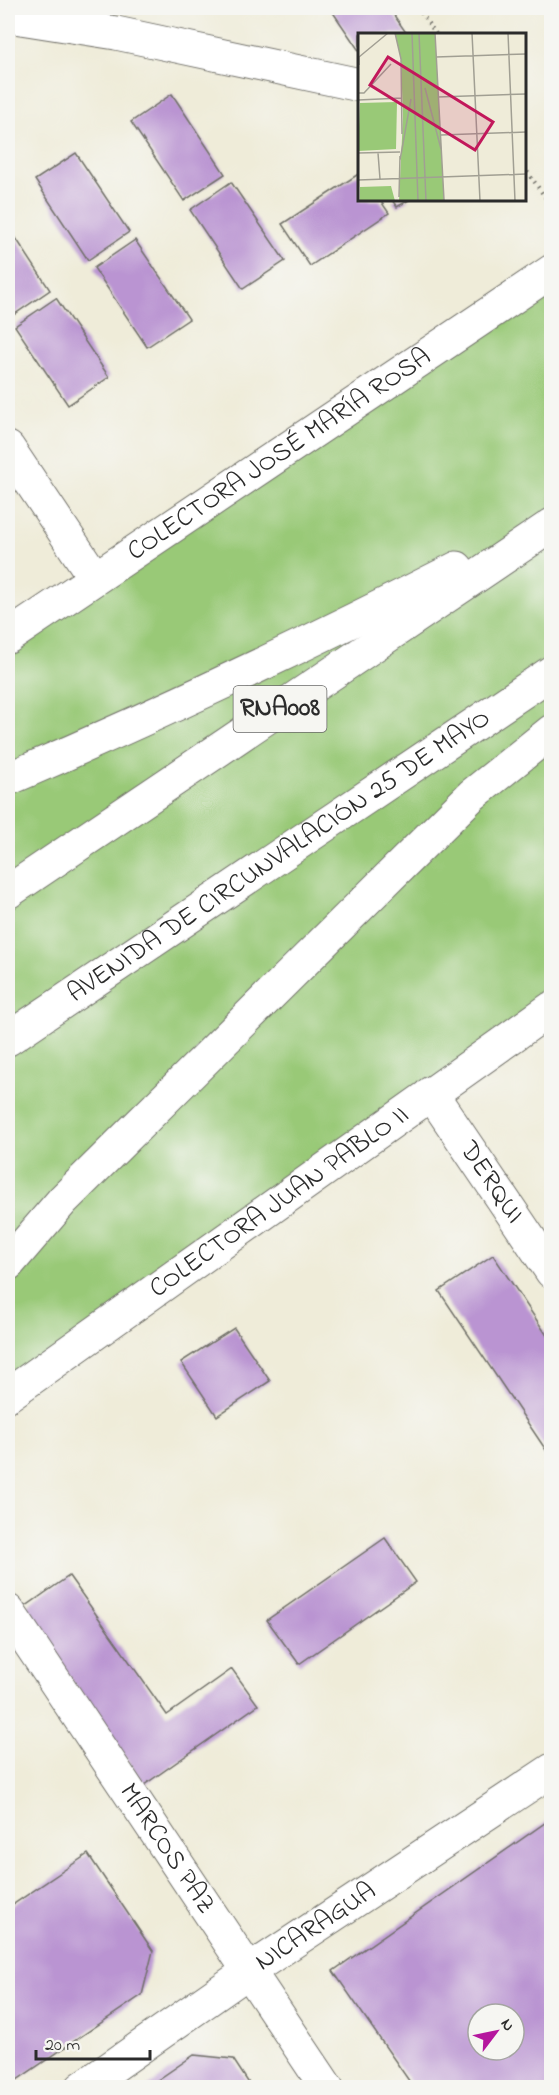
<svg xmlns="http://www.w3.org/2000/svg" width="559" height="2095" viewBox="0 0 559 2095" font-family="'Indie Flower',sans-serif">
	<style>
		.green { fill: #99c977; stroke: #627a51; stroke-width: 1.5 }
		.building { fill: #ba94d2; fill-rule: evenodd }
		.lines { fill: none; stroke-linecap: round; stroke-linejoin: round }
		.minor-casing { stroke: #706f68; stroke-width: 35 }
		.major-casing { stroke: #706f68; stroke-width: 35 }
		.highway-casing { stroke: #706f68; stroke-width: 35 }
		.path { stroke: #706f68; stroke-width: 4; stroke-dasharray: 1.5 4.5; stroke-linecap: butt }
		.minor { stroke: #fff; stroke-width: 33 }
		.major { stroke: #fff; stroke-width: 33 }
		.highway { stroke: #fff; stroke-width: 33 }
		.labels { text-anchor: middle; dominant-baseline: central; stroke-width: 6; stroke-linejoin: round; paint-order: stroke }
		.shield { fill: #f6f6f2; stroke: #686867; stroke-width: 1.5 }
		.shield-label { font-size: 26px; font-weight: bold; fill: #2b2b2b }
		.street-label { font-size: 27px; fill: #2b2b2b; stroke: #f6f6f2 }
		.inset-road { fill: none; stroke: #a19f93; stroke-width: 1.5 }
		.view { fill: #c2185b; fill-opacity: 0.15; stroke: #c2185b; stroke-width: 3 }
		.inset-edge { fill: none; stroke: #2b2b2b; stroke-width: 3 }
	</style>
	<rect width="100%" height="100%" fill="#f6f6f2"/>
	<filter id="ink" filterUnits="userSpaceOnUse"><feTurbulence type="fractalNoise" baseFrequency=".0167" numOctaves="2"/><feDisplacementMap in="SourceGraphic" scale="12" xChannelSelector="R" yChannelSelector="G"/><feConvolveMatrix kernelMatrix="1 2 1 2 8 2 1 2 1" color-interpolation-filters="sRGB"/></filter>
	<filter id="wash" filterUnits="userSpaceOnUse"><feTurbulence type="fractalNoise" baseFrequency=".008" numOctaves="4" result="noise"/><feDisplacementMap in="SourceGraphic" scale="24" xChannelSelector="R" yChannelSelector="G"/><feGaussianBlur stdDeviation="1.35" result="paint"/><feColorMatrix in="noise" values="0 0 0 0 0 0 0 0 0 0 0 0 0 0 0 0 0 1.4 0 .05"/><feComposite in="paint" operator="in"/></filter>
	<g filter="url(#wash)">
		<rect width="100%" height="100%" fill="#efecd9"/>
		<!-- green -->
		<path class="green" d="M 551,271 L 551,1008 L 8,1395 L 8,637 Z"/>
		<g id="blocks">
			<!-- building -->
			<path class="building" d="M 330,8 L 389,8 L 407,34 L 360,34 L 360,52 Z
				M 172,94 L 225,174 L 184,201 L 131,122 Z
				M 76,153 L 129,232 L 88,260 L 35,180 Z
				M 360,173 L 360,200 L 380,200 L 389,213 L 310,266 L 282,224 Z
				M 231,182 L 285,261 L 243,289 L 190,210 Z
				M 392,200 L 409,200 L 397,207 Z
				M 8,226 L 50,290 L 9,318 L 8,315 Z
				M 135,240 L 189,319 L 147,347 L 94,268 Z
				M 56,298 L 109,377 L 68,405 L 15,326 Z
				M 493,1255 L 552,1343 L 552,1459 L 439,1291 Z
				M 234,1328 L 270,1381 L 217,1416 L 181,1362 Z
				M 385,1538 L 416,1582 L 299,1664 L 267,1620 Z
				M 69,1576 L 167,1715 L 232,1669 L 258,1705 L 144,1785 L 22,1609 Z
				M 552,1818 L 552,2088 L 414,2088 L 333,1971 ZM 478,2014 L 514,2014 L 514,2050 L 478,2050 Z
				M 88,1854 L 153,1951 L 142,1995 L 8,2086 L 8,1908 Z
				M 194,2055 L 233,2059 L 252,2088 L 146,2088 Z"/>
		</g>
	</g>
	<g filter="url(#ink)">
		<use href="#blocks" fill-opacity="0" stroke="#706f68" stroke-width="1.5"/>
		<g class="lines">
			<!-- minor casing -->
			<g class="minor-casing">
				<g id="minor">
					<path d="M 8,16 L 116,33 L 360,85"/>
					<path d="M 8,448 L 95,578"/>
					<path id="s1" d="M 431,1093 L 552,1272"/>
					<path id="s2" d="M 8,1611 L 327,2088"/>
					<path id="s3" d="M 82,2088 L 249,1971 L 552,1770"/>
				</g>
			</g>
			<!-- major casing -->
			<g class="major-casing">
				<g id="major">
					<path id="s4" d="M 8,637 L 552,271"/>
					<path id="s5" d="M 8,1395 L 552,1008"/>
				</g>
			</g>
			<!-- highway casing -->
			<g class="highway-casing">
				<g id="highway">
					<path d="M 8,779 C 160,714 310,643 457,568"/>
					<path d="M 8,892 L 552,525"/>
					<path id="s6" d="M 8,1039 L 552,672"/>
					<path d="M 8,1264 L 63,1200 L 472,795 L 552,731"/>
				</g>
			</g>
			<!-- path -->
			<path class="path" d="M 418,8 L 436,34
				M 524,167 L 552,207"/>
			<!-- minor -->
			<use href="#minor" class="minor"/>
			<!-- major -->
			<use href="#major" class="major"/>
			<!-- highway -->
			<use href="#highway" class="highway"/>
		</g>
	</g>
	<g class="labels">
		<!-- shield labels -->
		<rect class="shield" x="233.5" y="686" width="93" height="46" rx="4.5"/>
		<g class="shield-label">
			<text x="280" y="709">RNA008</text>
		</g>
		<!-- street labels -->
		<g class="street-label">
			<text stroke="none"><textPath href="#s4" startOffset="327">COLECTORA JOSÉ MARÍA ROSA</textPath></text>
			<text stroke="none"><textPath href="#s6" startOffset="327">AVENIDA DE CIRCUNVALACIÓN 25 DE MAYO</textPath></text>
			<text stroke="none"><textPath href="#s1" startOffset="108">DERQUI</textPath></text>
			<text stroke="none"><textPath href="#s5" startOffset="333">COLECTORA JUAN PABLO II</textPath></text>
			<text stroke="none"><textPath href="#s2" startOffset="286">MARCOS PAZ</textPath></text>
			<text stroke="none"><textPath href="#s3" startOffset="284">NICARAGUA</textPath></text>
		</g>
	</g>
	<!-- overview -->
	<g transform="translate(358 33)">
		<rect width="168" height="168" fill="#efecd9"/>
		<path d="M 37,0 L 77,0 L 86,168 L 41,168 L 45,84 L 43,26 ZM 39,69 L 38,116 L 0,118 L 2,70 ZM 33,153 L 37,168 L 2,168 L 2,154 Z" fill="#99c977"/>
		<path class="inset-road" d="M 37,0 L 43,26 L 44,101M 54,0 L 60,168M 61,0 L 68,168M 77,0 L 86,167M 114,0 L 122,168M 150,0 L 157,168M 78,24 L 168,21M 1,32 L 1,24 L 30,0M 67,55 L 83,116M 0,60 L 6,60 L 33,31M 80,64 L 168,61M 0,67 L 44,65M 83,102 L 168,99M 0,120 L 42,119M 20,120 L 22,146M 42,127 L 53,66M 0,147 L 168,141M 41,164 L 42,123"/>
		<path class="view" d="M 30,24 L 135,89 L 117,117 L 12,52 Z"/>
		<rect width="168" height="168" class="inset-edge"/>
	</g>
	<!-- margin -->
	<rect width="559" height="2095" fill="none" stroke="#f6f6f2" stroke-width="30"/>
	<!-- north arrow -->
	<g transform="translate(496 2032) rotate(58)"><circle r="28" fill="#f6f6f2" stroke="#a5a5a2" stroke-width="1.5"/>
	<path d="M0-4.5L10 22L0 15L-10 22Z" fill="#b5179e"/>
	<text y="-9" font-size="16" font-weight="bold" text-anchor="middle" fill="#2b2b2b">N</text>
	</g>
	<!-- scale -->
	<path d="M36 2050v9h114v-9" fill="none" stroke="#2b2b2b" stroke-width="3"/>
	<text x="45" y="2050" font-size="18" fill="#2b2b2b" stroke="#f6f6f2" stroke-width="4.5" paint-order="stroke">20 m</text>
</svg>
